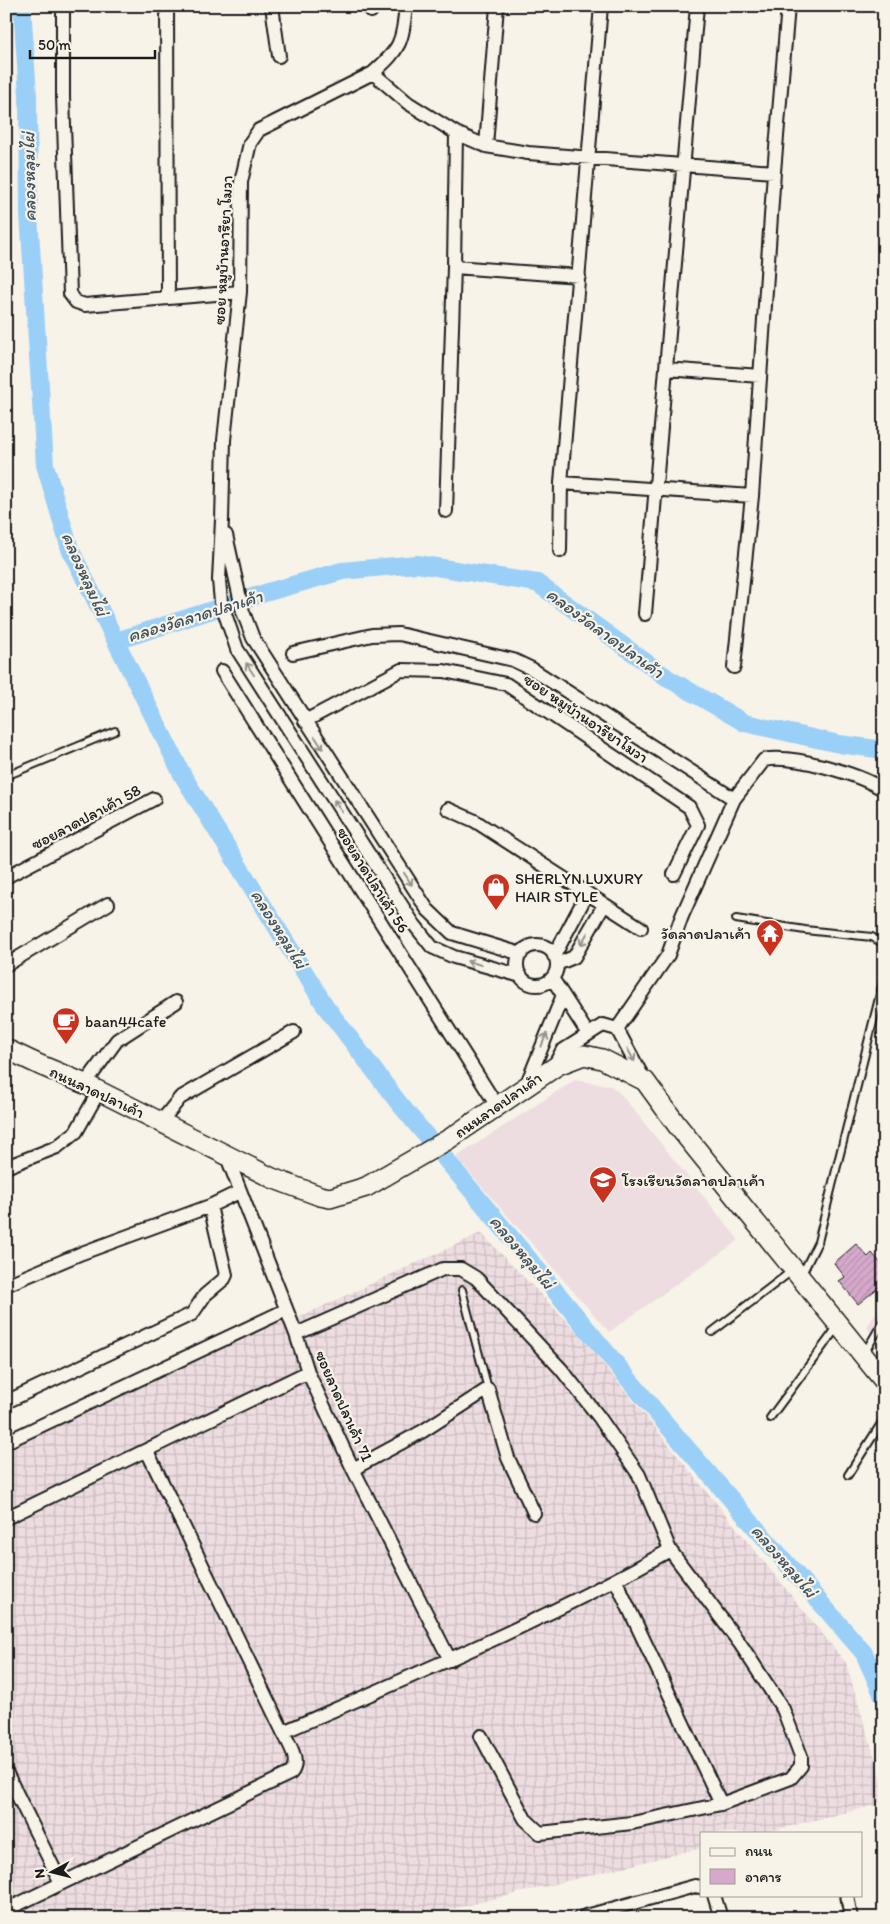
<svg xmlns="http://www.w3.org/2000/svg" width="890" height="1924" viewBox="0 0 890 1924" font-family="Itim,'Playpen Sans Thai',sans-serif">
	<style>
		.built { fill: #eddde0 }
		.industrial { fill: url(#industrial-grid) }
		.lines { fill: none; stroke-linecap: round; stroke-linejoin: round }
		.canal { stroke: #9acff8; stroke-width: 18 }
		.building { fill: url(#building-hatch); stroke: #1c1c1c }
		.service-casing { stroke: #1c1c1c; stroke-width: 10 }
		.minor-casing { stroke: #1c1c1c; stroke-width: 16 }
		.secondary-casing { stroke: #1c1c1c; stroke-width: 22 }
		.service { stroke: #f7f3e8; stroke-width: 6 }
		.minor { stroke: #f7f3e8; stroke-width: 12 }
		.secondary { stroke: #f7f3e8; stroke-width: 19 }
		.oneway { stroke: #94928c }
		.labels { text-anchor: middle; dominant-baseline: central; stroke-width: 4.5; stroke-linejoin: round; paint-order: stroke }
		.street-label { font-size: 16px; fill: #1c1c1c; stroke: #f7f3e8 }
		.poi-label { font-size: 16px; fill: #1c1c1c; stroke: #f7f3e8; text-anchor: start }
		.water-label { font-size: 18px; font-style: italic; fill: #42525e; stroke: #f7f3e8 }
	</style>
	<defs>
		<pattern id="industrial-grid" width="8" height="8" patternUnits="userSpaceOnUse" patternTransform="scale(1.25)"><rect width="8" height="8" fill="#eddde0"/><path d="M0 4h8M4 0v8" fill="none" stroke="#cbbdc0"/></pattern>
		<pattern id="building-hatch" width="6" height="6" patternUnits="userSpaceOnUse" patternTransform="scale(1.25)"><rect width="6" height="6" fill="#d6a9cc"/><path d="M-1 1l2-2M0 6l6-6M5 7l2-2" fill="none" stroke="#b791af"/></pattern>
	</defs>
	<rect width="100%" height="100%" fill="#f7f3e8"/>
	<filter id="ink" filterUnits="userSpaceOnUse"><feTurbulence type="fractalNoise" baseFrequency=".02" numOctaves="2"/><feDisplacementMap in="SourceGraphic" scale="10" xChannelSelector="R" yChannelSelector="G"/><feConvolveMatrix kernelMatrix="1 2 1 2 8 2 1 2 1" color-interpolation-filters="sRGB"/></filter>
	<g filter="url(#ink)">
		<!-- built -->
		<path class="built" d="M 575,1080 L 611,1086 L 620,1093 L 739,1240 L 609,1332 L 456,1157 Z
			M 884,1300 L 884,1350 L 883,1351 L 867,1327 Z"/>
		<!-- industrial -->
		<path class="industrial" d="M 481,1233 L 579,1334 L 846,1663 L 884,1788 L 884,1803 L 763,1833 L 701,1833 L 701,1848 L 416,1918 L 6,1918 L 6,1439 L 259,1327 L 306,1314 Z"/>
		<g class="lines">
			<!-- canal -->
			<path class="canal" d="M 22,6 L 28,95 L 29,215 L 45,465 L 70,549 L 183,776 L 326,1007 L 398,1102 L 666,1424 L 864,1653 L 884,1698
				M 116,641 L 268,592 L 342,571 L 417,564 L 537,583 L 669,679 L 745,723 L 839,744 L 884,750"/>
		</g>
		<!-- building -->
		<path class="building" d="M 856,1244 L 868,1257 L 872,1253 L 884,1267 L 884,1283 L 858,1304 L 839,1281 L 845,1277 L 834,1263 Z"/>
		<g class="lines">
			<!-- service casing -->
			<g class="service-casing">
				<path id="service" d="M 6,776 L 115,731
					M 736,919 L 805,930 L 872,937 L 884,944
					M 802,1274 L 818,1242 L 884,978
					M 462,1290 L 488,1389
					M 712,1332 L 793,1270
					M 865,1352 L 884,1320
					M 770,1418 L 838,1326
					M 848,1475 L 884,1419"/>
			</g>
			<!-- minor casing -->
			<g class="minor-casing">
				<path id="minor" d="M 63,6 L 63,97 L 70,294 L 76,302 L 85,305 L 240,292
					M 167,6 L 168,298
					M 272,6 L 279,56
					M 370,6 L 371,11
					M 406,6 C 402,43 401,48 373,73 L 259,130 L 250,143 L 241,182 L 240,292 L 224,440 L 222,520 L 219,580 L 221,602 L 237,649 L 413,923 L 432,947 L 454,957 L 521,976
					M 373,73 L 408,103 L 456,133 L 486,146 L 528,153 L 774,172
					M 486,146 L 497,6
					M 454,267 L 579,276
					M 666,369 L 760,376
					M 561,483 L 752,496
					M 446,511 L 454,267 L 456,133
					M 226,535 L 243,612 L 253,638 L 427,909 L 452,933 L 521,954
					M 560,551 L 561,483 L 601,6
					M 645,614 L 697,6
					M 293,653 L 372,635 L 399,634 L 513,660 L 532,669 L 734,799
					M 734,667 L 752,496 L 774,172 L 788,6
					M 222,671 L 497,1106
					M 305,721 L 401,670 L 444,671 L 506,684 L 689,807 L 698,825 L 674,874
					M 448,809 L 475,821 L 641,928
					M 6,877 L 154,799
					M517 965a20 20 0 1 1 40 0a20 20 0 1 1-40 0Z
					M 554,956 L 587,894
					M 557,964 L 574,957 L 604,905
					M 6,965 L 108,904
					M 552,978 L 588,1034
					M 617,1029 L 668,955 L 682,916 L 734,799 L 764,760 C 793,754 859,774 884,790
					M 553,1068 L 562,1051 L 603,1025 L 617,1029 L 645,1081
					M 85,1084 L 117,1040 L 176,1002
					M 526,1086 L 563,995
					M 160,1123 L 180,1098 L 294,1032
					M 227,1157 L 296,1334 L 308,1372 L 353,1469 L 450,1660
					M 6,1167 L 57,1147 L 76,1132 L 99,1091
					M 6,1285 L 82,1253 L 210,1206 L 239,1192
					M 296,1334 L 443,1269 L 461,1269 L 476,1278 L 561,1369 L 599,1417 L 639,1475 L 670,1550 L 741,1645 L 783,1709 L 801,1756 L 801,1766 L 791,1778 L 721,1804 L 632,1823 L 540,1833 L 525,1819 L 481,1736
					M 6,1402 L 192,1314 L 205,1295 L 224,1279 L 226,1275 L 210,1206
					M 6,1442 L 286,1310
					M 353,1469 L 423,1431 L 488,1389 L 508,1458 L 534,1513
					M 6,1518 L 308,1372
					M 616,1581 L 721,1804
					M 283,1732 C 414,1675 546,1620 670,1550
					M 6,1772 L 61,1883
					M 714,1895 L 721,1918
					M 847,1895 L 851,1918
					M 6,1910 L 291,1773 C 301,1761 289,1744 283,1732 L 147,1451
					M 579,1918 L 695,1886 L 701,1887"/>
			</g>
			<!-- secondary casing -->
			<g class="secondary-casing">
				<path id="secondary" d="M 6,1049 L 40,1065 L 85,1084 L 272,1178 L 320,1196 L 330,1198 L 366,1187 L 449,1139 L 558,1065 L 584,1055 L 602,1059 L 645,1081 L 677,1125 L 884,1381"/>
			</g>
			<!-- service -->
			<use href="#service" class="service"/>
			<!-- minor -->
			<use href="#minor" class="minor"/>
			<!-- secondary -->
			<use href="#secondary" class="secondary"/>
		</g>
		<!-- one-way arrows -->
		<defs><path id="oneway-shaft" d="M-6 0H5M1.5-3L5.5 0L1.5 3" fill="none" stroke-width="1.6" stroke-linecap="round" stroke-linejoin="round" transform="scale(1.25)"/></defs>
		<g class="oneway">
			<use href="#oneway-shaft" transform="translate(250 669) rotate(-123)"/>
			<use href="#oneway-shaft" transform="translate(319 743) rotate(57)"/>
			<use href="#oneway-shaft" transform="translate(338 806) rotate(-123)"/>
			<use href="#oneway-shaft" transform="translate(408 879) rotate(57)"/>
			<use href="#oneway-shaft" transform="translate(584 939) rotate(120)"/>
			<use href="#oneway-shaft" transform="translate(474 963) rotate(-164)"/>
			<use href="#oneway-shaft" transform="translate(544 1040) rotate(-68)"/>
			<use href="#oneway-shaft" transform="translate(631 1055) rotate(61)"/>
		</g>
	</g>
	<!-- icons -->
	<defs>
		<g id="shop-pin" transform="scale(1.4375)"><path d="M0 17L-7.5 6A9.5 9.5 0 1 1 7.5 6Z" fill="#c8321e" stroke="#f7f3e8"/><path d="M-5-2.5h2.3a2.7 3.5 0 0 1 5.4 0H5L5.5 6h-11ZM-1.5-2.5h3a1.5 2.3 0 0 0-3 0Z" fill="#fff"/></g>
		<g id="temple-pin" transform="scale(1.4375)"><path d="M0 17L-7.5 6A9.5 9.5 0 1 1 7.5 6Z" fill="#c8321e" stroke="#f7f3e8"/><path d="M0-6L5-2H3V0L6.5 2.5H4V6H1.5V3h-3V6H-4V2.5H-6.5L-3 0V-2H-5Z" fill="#fff"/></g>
		<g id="cafe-pin" transform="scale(1.4375)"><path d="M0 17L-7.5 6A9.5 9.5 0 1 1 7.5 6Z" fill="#c8321e" stroke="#f7f3e8"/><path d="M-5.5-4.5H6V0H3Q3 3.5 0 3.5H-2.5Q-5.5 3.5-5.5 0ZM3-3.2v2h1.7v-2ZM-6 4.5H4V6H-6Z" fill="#fff"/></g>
		<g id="school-pin" transform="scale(1.4375)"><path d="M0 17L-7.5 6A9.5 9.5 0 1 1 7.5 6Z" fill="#c8321e" stroke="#f7f3e8"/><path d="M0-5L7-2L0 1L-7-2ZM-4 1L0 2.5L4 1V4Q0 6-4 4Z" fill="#fff"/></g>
	</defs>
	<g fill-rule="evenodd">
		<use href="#shop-pin" x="496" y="887"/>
		<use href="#temple-pin" x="770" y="933"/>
		<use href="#cafe-pin" x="66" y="1021"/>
		<use href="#school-pin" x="603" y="1180"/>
	</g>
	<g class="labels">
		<!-- street labels -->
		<g class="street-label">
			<text transform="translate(223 250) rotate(-87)">ซอย หมูบ้านอารียา โมวา</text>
			<text transform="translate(586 718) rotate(34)">ซอย หมูบ้านอารียาโมวา</text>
			<text transform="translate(86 817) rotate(-28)">ซอยลาดปลาเค้า 58</text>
			<text transform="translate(373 880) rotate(58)">ซอยลาดปลาเค้า 56</text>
			<text transform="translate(97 1092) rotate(25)">ถนนลาดปลาเค้า</text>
			<text transform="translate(498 1105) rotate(-35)">ถนนลาดปลาเค้า</text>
			<text transform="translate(344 1406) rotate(66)">ซอยลาดปลาเค้า 71</text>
		</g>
		<!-- poi labels -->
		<g class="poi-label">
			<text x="515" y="878">SHERLYN LUXURY<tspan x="515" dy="18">HAIR STYLE</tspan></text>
			<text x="751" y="933" text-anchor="end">วัดลาดปลาเค้า</text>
			<text x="85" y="1021">baan44cafe</text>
			<text x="622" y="1180">โรงเรียนวัดลาดปลาเค้า</text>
		</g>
		<!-- water labels -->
		<g class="water-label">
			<text transform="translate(29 177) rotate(-91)">คลองหลุมไผ่</text>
			<text transform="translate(85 574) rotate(66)">คลองหลุมไผ่</text>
			<text transform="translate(195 616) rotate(-17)">คลองวัดลาดปลาเค้า</text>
			<text transform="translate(605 633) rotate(36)">คลองวัดลาดปลาเค้า</text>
			<text transform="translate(279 929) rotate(58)">คลองหลุมไผ่</text>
			<text transform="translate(522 1252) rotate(50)">คลองหลุมไผ่</text>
			<text transform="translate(784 1561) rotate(49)">คลองหลุมไผ่</text>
		</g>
	</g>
	<!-- margin -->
	<rect width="890" height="1924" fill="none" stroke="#f7f3e8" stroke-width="25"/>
	<rect x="12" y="12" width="865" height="1899" fill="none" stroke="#1c1c1c" stroke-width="2" filter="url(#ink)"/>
	<!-- legend -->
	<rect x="700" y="1832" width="162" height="65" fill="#f7f3e8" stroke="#9f9d96"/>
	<rect x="710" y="1848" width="25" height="8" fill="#f7f3e8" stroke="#9f9d96"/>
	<text x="745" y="1856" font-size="15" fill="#1c1c1c">ถนน</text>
	<rect x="710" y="1869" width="25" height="15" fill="#d6a9cc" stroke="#9f9d96"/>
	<text x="745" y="1882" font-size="15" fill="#1c1c1c">อาคาร</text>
	<!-- north arrow -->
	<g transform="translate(52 1872) rotate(263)" stroke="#f7f3e8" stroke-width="4" paint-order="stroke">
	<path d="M0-4L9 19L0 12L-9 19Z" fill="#1c1c1c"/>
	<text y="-8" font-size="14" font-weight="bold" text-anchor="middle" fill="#1c1c1c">N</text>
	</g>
	<!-- scale -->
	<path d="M30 50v8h125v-8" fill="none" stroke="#1c1c1c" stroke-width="2.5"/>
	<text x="38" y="50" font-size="15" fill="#1c1c1c" stroke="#f7f3e8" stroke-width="4" paint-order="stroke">50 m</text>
</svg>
